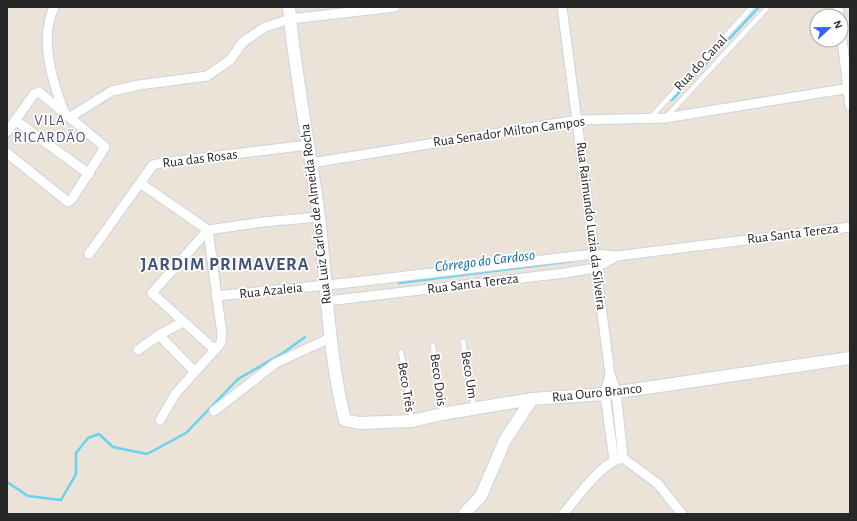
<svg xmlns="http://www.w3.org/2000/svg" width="857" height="521" viewBox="0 0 857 521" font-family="'Alegreya Sans',sans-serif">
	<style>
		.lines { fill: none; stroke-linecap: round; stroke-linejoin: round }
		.stream { stroke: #67d3f0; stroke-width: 2.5 }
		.lane-casing { stroke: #cdd2e1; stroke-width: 6 }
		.street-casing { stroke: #cdd2e1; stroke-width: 11 }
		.secondary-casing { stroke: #cdd2e1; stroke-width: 14 }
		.lane { stroke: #fff; stroke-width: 4.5 }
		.street { stroke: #fff; stroke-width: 9 }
		.secondary { stroke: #fff; stroke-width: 12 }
		.labels { text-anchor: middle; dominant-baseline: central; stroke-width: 3.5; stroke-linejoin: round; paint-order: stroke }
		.street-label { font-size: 14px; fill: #272727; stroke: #fff }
		.neighbourhood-label { font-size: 15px; letter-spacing: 1px; fill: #475378; stroke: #fff }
		.water-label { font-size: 15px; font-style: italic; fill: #0a6f99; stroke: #fff }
		.district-label { font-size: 18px; font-weight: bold; letter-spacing: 1px; fill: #475378; stroke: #fff }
	</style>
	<rect width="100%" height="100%" fill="#ebe2d8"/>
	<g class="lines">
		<!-- stream -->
		<path class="stream" d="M 672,100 L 759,7
			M 399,283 L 573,261
			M 7,482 L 28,496 L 61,500 L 76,474 L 76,453 L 88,438 L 99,434 L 113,447 L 147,454 L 186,433 L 238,379 L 283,353 L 305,337"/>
		<!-- lane casing -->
		<g class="lane-casing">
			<path id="lane" d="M 667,116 L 768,7
				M 651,117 L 752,7
				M 463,342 L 474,408
				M 433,346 L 442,414
				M 401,352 L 412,420"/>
		</g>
		<!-- street casing -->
		<g class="street-casing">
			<path id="street" d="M 54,7 C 39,40 52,80 64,112
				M 562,7 L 610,374 L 616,392 L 623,458
				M 838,7 L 839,16
				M 841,31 L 850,106
				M 70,117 L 112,91 L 139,85 L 207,76 L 230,60 L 243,42 L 265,27 L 290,19 L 395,7
				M 15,120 L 89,174
				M 7,132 L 34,94 L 39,92 L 105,147 L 72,199 L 68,202 L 7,153
				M 311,163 L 578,120 L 665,118 L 850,88
				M 140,183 L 208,230 L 222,334 L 221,343 L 176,393 L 160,420
				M 89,254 L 153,165 L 161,163 L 308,145
				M 216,296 L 347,283 L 593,254 L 617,256 L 850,227
				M 327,301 L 565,273 L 595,268 L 617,256
				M 159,335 L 194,371
				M 138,350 L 159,335 L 183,322
				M 215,350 L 152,293 L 208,230 L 263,222 L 319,217
				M 610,374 L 605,394 L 614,460
				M 214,411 L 276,363 L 330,338
				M 563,514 C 578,497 601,462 623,458 L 658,484 L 682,514"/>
		</g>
		<!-- secondary casing -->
		<g class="secondary-casing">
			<path id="secondary" d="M 289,7 C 295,77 310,147 319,217 C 327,285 328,353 345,420 L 359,423 L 412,421 L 442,414 L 532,399 L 605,394 L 850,358
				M 464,514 L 481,496 L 505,440 L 532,399"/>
		</g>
		<!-- lane -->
		<use href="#lane" class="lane"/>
		<!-- street -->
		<use href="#street" class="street"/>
		<!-- secondary -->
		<use href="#secondary" class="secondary"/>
	</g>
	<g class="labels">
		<!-- street labels -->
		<g class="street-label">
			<text transform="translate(701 63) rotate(-47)">Rua do Canal</text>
			<text transform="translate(509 132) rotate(-8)">Rua Senador Milton Campos</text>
			<text transform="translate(200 159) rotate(-7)">Rua das Rosas</text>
			<text transform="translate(316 214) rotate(-97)">Rua Luiz Carlos de Almeida Rocha</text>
			<text transform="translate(591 226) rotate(83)">Rua Raimundo Luzia da Silveira</text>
			<text transform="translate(793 234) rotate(-7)">Rua Santa Tereza</text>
			<text transform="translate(473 284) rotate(-7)">Rua Santa Tereza</text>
			<text transform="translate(271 291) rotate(-6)">Rua Azaleia</text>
			<text transform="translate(469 375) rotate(81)">Beco Um</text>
			<text transform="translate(438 380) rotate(82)">Beco Dois</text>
			<text transform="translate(406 387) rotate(81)">Beco Três</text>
			<text transform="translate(597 393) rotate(-6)">Rua Ouro Branco</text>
		</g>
		<!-- neighbourhood labels -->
		<g class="neighbourhood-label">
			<text x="50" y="120">VILA<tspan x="50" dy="17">RICARDÃO</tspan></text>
		</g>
		<!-- water labels -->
		<g class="water-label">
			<text transform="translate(485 261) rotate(-7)">Córrego do Cardoso</text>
		</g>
		<!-- district labels -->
		<g class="district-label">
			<text x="225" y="265">JARDIM PRIMAVERA</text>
		</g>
	</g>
	<!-- border -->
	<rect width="857" height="521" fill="none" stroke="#272727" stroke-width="16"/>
	<!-- north arrow -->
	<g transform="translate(829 28) rotate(68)"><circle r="19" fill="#ffffff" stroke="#a9a9a9"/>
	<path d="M0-3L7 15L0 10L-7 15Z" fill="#3263fd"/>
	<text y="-6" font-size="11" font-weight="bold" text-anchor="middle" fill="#272727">N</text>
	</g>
</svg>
